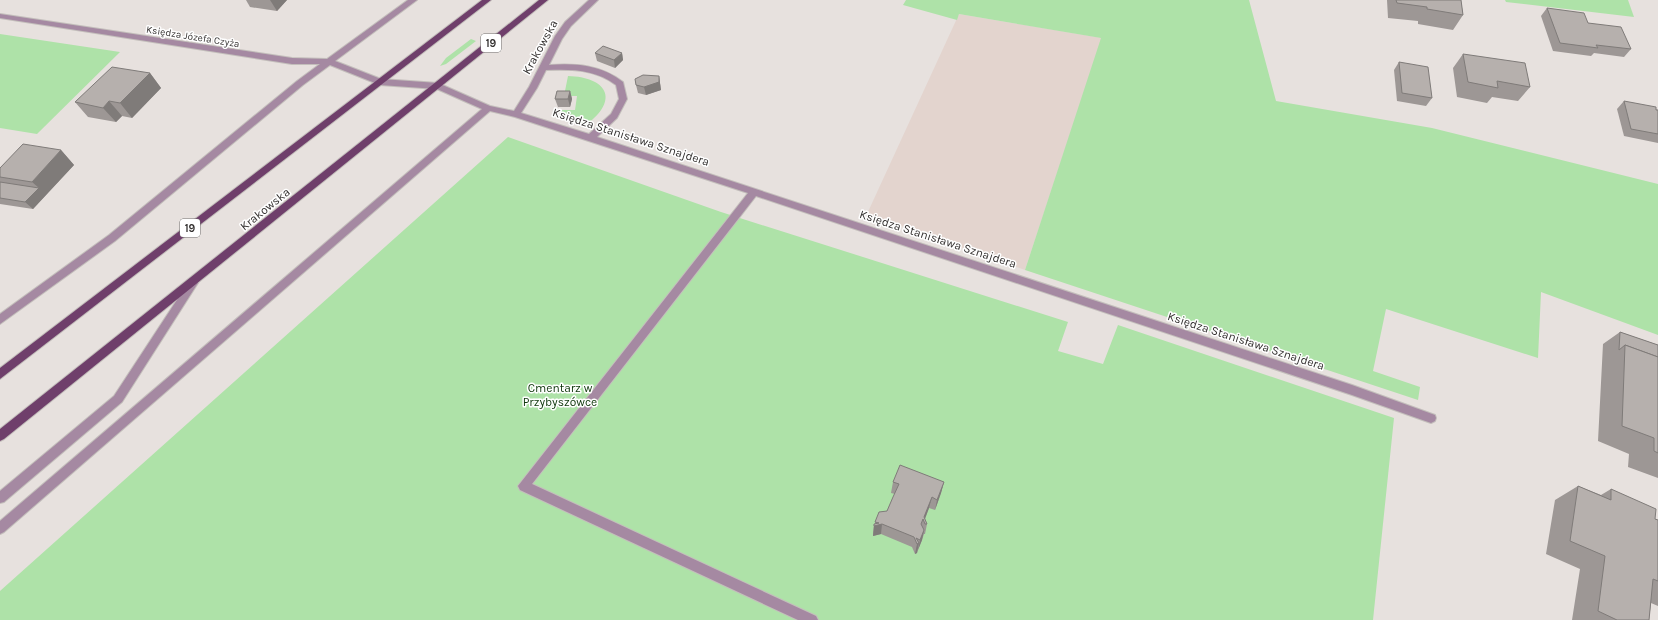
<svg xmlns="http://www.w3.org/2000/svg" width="1658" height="620" font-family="Karla,sans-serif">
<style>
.built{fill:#e3d4ce}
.green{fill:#aee2a8}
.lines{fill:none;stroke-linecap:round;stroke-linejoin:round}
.minor-casing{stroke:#c3bebb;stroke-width:2}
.major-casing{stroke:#c3bebb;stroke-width:2}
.minor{fill:#a589a2;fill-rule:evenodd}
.major{fill:#6f3f6b;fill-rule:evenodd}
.wall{fill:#9d9795}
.shaded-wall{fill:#7f7b79}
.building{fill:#b6b0ad;stroke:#7f7b79}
.labels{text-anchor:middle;stroke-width:3;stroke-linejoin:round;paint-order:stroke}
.far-street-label{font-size:10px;fill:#343130;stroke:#fff}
.shield{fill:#fff;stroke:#716f6e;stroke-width:1}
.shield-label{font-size:11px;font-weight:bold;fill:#343130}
.street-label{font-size:12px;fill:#343130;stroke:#fff}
.park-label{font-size:12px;fill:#0d360a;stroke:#fff}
</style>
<rect width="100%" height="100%" fill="#e7e1de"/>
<path class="built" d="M959,14L1102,38L1025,270L867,214Z"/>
<g class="green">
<path d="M906,0H1249L1276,101L1432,128L1658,184V335L1541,292L1538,358L1386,309L1373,371L1420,387L1418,400L1025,270L1101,38L959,14L957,20L903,5Z"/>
<path d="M1505,0H1628L1634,17L1506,2Z"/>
<path d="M0,34L120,52L37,134L0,128Z"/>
<path d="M471,39L476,41L446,64L440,66L446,58Z"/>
<path d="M568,76C606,77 621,99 586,125L565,118L559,112L560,110H575L577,96H564Z"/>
<path d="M508,137L721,212L1068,322L1058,351L1103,364L1118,325L1394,418L1373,620H0V591Z"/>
</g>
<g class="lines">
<defs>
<g id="minor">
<path d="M408,0H417L335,61L381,79L438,83L490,106L514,111L529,87L555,36L565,22L589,0H598L571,26L562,39L549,65C576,63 601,65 623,82L627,99L617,118L597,137L1352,385L1435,415L1436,418L1435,421L1431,423L1352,395L756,196L532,484L816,616L818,620H798L520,490L518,486L748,193L515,117L490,111L4,532L0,534V521L482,109L437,89L380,85L330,65L303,85L115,241L0,324V314L109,235L297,81L320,64H292L0,18V14L292,58L327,59ZM546,70C571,69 595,69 616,85L619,99L611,114L589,134L521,113L537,88Z"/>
<path d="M193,279L196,280L198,283L196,286L122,402L4,502L0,503V491L114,396L190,280Z"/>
</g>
<g id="major">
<path d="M482,0H491L0,379V368Z"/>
<path d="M539,0H548L4,439L0,441V429Z"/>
</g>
</defs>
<use href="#minor" class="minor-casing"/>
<use href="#major" class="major-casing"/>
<use href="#minor" class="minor"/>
<use href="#major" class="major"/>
</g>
<g class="wall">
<path d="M246,0H287L277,11L250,7Z"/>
<path d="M1387,0H1461L1463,15L1453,30L1418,24V21L1388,18Z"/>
<path d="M1547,8L1588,23L1631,49L1624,57L1594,53L1591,56L1553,51L1541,16Z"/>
<path d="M595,53H622L623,60L615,68L597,61Z"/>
<path d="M1463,54L1530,87L1518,101L1492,97L1487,103L1457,97L1453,68Z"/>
<path d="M1399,62L1432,98L1426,106L1397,101L1394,70Z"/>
<path d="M150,73L161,88L132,118L122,116L116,122L88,117L75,102Z"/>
<path d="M659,76L661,90L646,95L638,93L636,85Z"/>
<path d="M570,91L572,99L570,107H558L555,99Z"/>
<path d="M1624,101L1658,110V143L1624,136L1617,109Z"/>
<path d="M61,150L74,165L33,209L0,204V168Z"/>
<path d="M1620,332L1658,345V478L1628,467L1629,454L1598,441L1603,344Z"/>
<path d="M893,482H944L941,493L935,510L929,508L925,519L927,524L925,534H924L922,540L918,550L917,553L915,554L912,547L881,534L873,536V534L874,524H875V522L887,511L895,494L891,493Z"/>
<path d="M1578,486L1601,495L1611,489L1655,519L1658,520V606L1651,603L1649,620H1572L1580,569L1546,554L1555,500Z"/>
</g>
<g class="shaded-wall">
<path d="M270,0H287L277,11Z"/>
<path d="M622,53L623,60L615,68L614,60Z"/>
<path d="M150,73L161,88L132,118L120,103Z"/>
<path d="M659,76L661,90L646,95L644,87Z"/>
<path d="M570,91L572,99L570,107L568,99Z"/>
<path d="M109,101L122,116L116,122L103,108Z"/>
<path d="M61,150L74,165L33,209L25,202L39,188L32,182Z"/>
<path d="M944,482L941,493L935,510L937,500Z"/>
<path d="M932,497L929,508L924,521L923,520L926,511Z"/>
<path d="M882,524L881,534L873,536L874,526Z"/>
<path d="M924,530L922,540L918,550L920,540Z"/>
<path d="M919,543L917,553L915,554L917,544Z"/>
</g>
<g class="building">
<path d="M1396,0H1461L1463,15L1427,9V7L1397,3Z"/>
<path d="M1547,8L1584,13L1588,23L1621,27L1631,49L1596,45L1598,48L1560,43Z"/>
<path d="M603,46L622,53L614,60L595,53Z"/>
<path d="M1463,54L1525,63L1530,87L1497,81L1498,88L1468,82Z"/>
<path d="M1399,62L1428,67L1432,98L1402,93Z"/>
<path d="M112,67L150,73L120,103L109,101L103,108L75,102Z"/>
<path d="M643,75L659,76V82L644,87L636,85L635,79Z"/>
<path d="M557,91H570L568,99H555Z"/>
<path d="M1624,101L1656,107V110H1658V134L1631,129Z"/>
<path d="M23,144L61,150L32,182L0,177V168Z"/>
<path d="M0,182L39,188L25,202L0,198Z"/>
<path d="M1620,332L1658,345V357L1625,345L1619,350Z"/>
<path d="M1625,345L1658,357V453L1654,451V438L1622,426Z"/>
<path d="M900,465L944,482L937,500L932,497L924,517L927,524H925L923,519L921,524L924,530L920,540L916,538L919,543L917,544L914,537L882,524L874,526V524L879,523L875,522L879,512L887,511L893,497L899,484L893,482Z"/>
<path d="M1578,486L1611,500V489L1656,509L1655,519L1658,520V581L1653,579L1649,620H1617L1598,611L1605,556L1570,541Z"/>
</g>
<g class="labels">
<g class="far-street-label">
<text transform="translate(193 36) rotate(9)" y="4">Księdza Józefa Czyża</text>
</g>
<g class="shield">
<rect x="481" y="34" width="20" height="18" rx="3"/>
<rect x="180" y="219" width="20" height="18" rx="3"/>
</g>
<g class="shield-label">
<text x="491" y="47">19</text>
<text x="190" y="232">19</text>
</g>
<g class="street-label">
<text transform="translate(540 47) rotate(-61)" y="4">Krakowska</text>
<text transform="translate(631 137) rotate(18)" y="4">Księdza Stanisława Sznajdera</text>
<text transform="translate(265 209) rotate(-39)" y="4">Krakowska</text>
<text transform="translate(938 239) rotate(18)" y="4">Księdza Stanisława Sznajdera</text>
<text transform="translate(1246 341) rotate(18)" y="4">Księdza Stanisława Sznajdera</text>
</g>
<g class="park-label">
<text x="560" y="392">Cmentarz w<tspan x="560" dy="14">Przybyszówce</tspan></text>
</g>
</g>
</svg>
